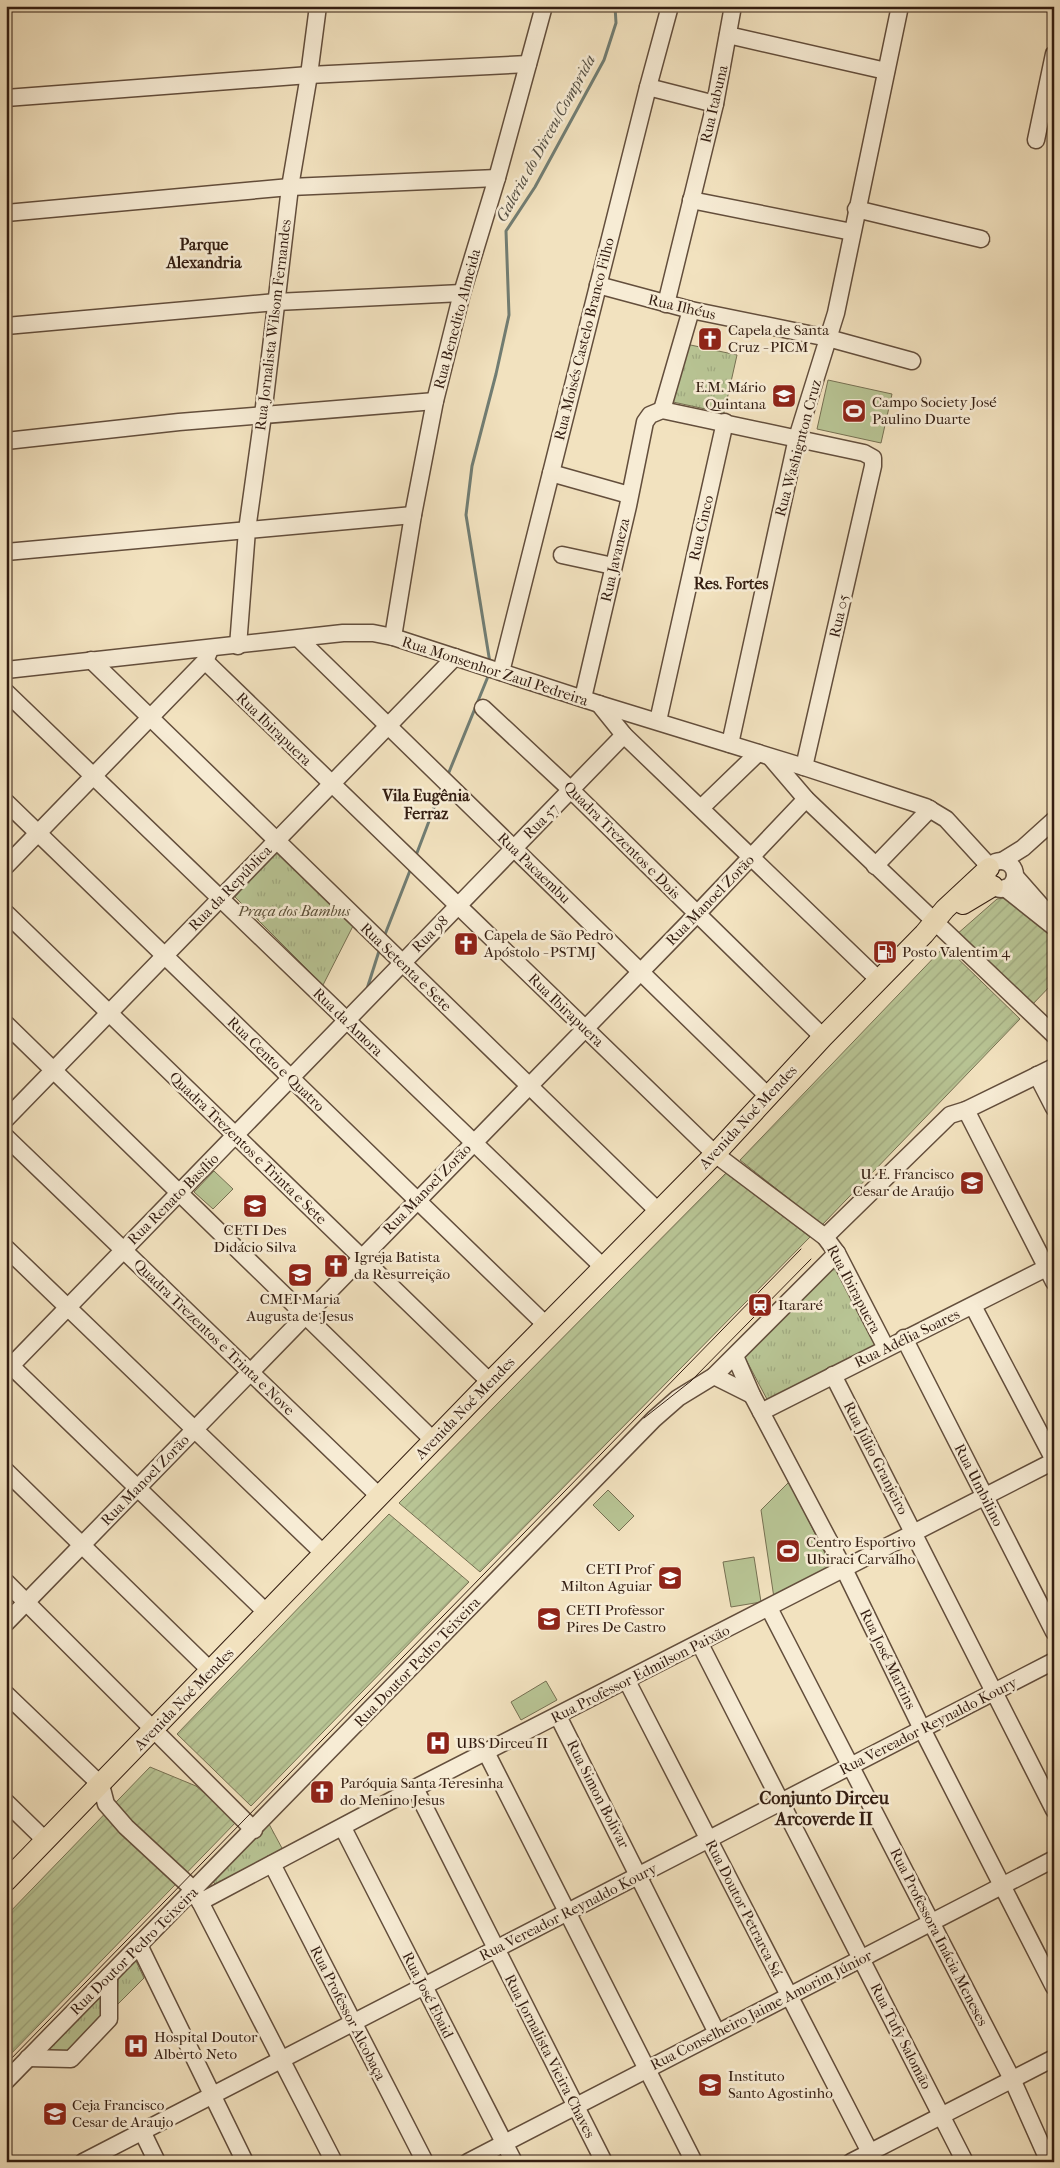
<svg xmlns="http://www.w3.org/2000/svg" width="1060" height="2168" font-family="'IM FELL French Canon',serif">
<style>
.grass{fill:#b8c494;stroke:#767052}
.park{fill:url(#park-tufts);stroke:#767052}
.garden{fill:url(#garden-furrows);stroke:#767052}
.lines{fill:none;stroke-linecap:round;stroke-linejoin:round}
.stream{stroke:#717d73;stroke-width:3}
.minor-casing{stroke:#634e3c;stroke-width:19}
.major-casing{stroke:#331d11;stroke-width:22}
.minor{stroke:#f7ecd5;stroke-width:16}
.major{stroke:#f2e2bf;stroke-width:20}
.tram{stroke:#331d11;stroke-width:1}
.labels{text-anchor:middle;stroke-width:5;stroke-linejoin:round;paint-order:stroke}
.street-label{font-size:15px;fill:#331d11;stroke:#f7ecd5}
.poi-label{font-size:15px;fill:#331d11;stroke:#f7ecd5;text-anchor:start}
.park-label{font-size:15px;font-style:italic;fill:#5b4f38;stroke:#f7ecd5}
.water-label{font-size:16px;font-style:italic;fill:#524d42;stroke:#f7ecd5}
.neighbourhood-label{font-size:16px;font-weight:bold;fill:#331d11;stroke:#f7ecd5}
.quarter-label{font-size:18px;font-weight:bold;fill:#331d11;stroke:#f7ecd5}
</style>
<defs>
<pattern id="park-tufts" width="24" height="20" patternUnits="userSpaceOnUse" patternTransform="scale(1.25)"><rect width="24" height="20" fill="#b8c494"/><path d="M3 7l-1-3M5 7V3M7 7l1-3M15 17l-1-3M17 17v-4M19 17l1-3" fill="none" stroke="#9fa87f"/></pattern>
<pattern id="garden-furrows" width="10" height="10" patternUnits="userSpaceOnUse" patternTransform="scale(1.25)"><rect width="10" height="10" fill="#b8c494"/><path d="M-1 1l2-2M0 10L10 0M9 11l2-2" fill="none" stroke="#9fa87f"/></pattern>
</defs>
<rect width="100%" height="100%" fill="#f2e2bf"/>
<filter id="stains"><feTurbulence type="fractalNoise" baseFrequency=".004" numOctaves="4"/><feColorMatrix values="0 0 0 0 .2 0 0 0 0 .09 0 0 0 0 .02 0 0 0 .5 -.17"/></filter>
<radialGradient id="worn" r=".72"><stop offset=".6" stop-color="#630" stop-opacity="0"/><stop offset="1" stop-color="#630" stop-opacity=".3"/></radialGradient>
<g class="grass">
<path d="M828,380L892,394L881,443L817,429Z"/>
<path d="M214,1171L233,1189L213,1209L194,1192Z"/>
<path d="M789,1482L832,1567L774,1598L761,1510Z"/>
<path d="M608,1490L634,1516L619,1531L593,1505Z"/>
<path d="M754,1557L761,1602L731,1607L723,1562Z"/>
<path d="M546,1681L557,1700L521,1720L511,1702Z"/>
</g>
<g class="park">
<path d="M686,344L737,355L724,413L673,402Z"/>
<path d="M276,847L353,926L323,985L235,897Z"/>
<path d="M835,1262L879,1347L769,1403L743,1354Z"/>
<path d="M269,1824L283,1850L216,1886L213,1881Z"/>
<path d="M136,1961L144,1978L117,2005L118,1979Z"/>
<path d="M102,1994L103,2019L73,2051H46Z"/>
</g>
<g class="garden">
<path d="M1011,897L1054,940V982L1031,1006L956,935L997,899Z"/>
<path d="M945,946L1020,1019L822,1225L740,1160Z"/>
<path d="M726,1173L810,1237L480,1572L399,1503Z"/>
<path d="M389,1514L469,1582L251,1806L177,1734Z"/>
<path d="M150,1767L196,1786L237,1821L6,2059V1916Z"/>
</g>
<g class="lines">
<g class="stream">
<path d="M490,663L466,515L472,466L496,374L509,315L506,231L535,187L604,60L616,23L615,6"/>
<path d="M447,777L489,674"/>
<path d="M415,858L442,787"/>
<path d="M384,937L411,868"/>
<path d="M366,992L380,948"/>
</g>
<defs>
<g id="minor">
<path d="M728,35L886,71"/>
<path d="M648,87L715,104"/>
<path d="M6,98L309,75L528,64"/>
<path d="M1036,140L1054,54"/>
<path d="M691,200L852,232"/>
<path d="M856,209L981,239"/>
<path d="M6,213L290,187L497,178"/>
<path d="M598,285L691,310L828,338L912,361"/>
<path d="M666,304L715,104L733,6"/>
<path d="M6,326L276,302L462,293"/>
<path d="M662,410L691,310"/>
<path d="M6,441L179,422L435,401"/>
<path d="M551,473L629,495"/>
<path d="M6,552L413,515"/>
<path d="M562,555L613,566"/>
<path d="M393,637L413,515L435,401L462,293L497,178L544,6"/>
<path d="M299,639L768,1096"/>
<path d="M238,646L247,530L263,415L290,187L309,75L318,6"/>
<path d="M91,660L657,1210"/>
<path d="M205,661L715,1154L825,1237L837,1253L886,1348"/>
<path d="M6,670L343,633H373L393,637L599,704L804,767L926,807L946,819L990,867"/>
<path d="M501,672L648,87L670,6"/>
<path d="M6,692L603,1267"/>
<path d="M583,698L628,506L645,422L650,415L662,410L864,453L873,458V466L804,767"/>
<path d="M599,704L624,735L879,980"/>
<path d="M483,708L571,790L823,1037"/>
<path d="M658,721L725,422"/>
<path d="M730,744L797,438L836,313L900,6"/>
<path d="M771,758L806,799L1054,1035"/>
<path d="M6,802L546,1325"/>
<path d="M701,808L758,753"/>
<path d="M1002,861L1023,848L1054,820"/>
<circle cx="1001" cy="875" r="14"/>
<path d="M6,866L205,661L209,652"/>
<path d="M875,866L930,809"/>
<path d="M1015,876L1044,909"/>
<path d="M1005,888L1054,927"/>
<path d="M6,913L490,1382"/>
<path d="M6,1024L433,1440"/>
<path d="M1037,1075L1054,1108"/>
<path d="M966,1110L1054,1282"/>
<path d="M6,1119L455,657"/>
<path d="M6,1137L379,1496"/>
<path d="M825,1237L950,1115L966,1110L1054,1067"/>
<path d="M6,1248L324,1554"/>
<path d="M973,1306L1054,1460"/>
<path d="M904,1338L1054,1632"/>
<path d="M735,1356L752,1395L844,1569L922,1729L1054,1987"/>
<path d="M6,1361L267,1613"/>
<path d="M6,1371L624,735"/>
<path d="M833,1375L1054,1810"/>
<path d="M714,1376L752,1395"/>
<path d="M761,1412L1054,1264"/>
<path d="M6,1471L211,1671"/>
<path d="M6,1582L254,1830"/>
<path d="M769,1608L1012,2079L1049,2162"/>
<path d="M6,1623L696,915L806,799"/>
<path d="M700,1644L965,2162"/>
<path d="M627,1681L875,2162"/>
<path d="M6,1694L101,1785L106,1804L126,1827L194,1890L334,2162"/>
<path d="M558,1716L717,2033"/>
<path d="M486,1752L694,2162"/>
<path d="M415,1788L604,2162"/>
<path d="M6,1802L46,1841"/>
<path d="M343,1828L514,2162"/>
<path d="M272,1864L425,2162"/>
<path d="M200,1902L415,1788L1054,1461"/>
<path d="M139,1945L245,2162"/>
<path d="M28,2058L71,2059L109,2019V1976"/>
<path d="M6,2081L654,1419L678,1398L714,1376L837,1253"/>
<path d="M142,2131L157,2162"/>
<path d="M83,2162L1054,1661"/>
<path d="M468,2162L1054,1859"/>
<path d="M851,2162L1054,2058"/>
</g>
<g id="major">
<path d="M963,904L993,886"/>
<path d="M6,1881L490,1382L715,1154L823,1037L924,934L945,909L989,868"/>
</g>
</defs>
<use href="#minor" class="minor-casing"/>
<use href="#major" class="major-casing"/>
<use href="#minor" class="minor"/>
<use href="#major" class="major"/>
<g class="tram">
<path d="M644,1418L691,1381L811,1259"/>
<path d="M6,2064L801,1249"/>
</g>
</g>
<defs>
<symbol id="church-square" viewBox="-11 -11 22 22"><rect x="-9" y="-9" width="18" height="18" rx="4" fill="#8f2418" stroke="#f7ecd5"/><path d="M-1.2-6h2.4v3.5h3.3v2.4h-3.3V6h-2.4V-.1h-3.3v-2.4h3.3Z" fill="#fff"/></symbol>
<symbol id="school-square" viewBox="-11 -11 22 22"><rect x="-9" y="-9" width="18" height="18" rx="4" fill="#8f2418" stroke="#f7ecd5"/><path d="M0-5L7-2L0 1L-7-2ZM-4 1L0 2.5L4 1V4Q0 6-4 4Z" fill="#fff"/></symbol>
<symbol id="stadium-square" viewBox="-11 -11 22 22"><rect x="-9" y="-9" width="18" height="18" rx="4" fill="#8f2418" stroke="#f7ecd5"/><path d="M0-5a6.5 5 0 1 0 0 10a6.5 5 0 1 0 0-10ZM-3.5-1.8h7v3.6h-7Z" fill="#fff"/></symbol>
<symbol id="fuel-square" viewBox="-11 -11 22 22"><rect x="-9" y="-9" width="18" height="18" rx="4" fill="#8f2418" stroke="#f7ecd5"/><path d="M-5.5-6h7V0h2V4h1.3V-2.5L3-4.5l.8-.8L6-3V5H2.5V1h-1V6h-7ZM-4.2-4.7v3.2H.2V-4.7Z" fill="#fff"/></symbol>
<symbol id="station-square" viewBox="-11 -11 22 22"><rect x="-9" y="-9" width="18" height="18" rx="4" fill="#8f2418" stroke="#f7ecd5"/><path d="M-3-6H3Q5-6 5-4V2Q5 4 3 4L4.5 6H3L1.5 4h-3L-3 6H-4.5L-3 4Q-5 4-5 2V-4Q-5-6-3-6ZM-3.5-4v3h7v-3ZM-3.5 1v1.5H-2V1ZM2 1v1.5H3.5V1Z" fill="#fff"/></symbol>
<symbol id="hospital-square" viewBox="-11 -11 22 22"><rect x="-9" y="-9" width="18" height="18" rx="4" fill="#8f2418" stroke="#f7ecd5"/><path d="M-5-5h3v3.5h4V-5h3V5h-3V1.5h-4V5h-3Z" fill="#fff"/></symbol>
</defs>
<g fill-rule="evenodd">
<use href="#church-square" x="696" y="325" width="28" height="28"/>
<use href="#school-square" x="770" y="382" width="28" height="28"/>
<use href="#stadium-square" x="840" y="397" width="28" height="28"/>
<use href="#church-square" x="452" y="930" width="28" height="28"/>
<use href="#fuel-square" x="871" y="938" width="28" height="28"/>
<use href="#school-square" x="958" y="1169" width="28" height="28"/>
<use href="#school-square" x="241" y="1192" width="28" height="28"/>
<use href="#church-square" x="322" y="1252" width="28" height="28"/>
<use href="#school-square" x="286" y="1261" width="28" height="28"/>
<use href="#station-square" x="746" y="1291" width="28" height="28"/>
<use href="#stadium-square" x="774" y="1537" width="28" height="28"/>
<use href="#school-square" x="656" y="1564" width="28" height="28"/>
<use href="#school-square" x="535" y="1605" width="28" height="28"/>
<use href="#hospital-square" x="424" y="1729" width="28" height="28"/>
<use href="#church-square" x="308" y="1778" width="28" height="28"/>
<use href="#hospital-square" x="122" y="2032" width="28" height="28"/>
<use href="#school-square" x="696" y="2071" width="28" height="28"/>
<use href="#school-square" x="41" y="2100" width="28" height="28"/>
</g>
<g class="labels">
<g class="street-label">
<text transform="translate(714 104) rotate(-77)" y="5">Rua Itabuna</text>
<text transform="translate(682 307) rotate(13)" y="5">Rua Ilhéus</text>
<text transform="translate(457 319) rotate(-75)" y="5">Rua Benedito Almeida</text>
<text transform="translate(273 325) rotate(-83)" y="5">Rua Jornalista Wilsom Fernandes</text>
<text transform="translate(584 339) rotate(-76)" y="5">Rua Moisés Castelo Branco Filho</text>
<text transform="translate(798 448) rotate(-75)" y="5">Rua Washignton Cruz</text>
<text transform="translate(701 528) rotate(-77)" y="5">Rua Cinco</text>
<text transform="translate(615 560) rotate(-77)" y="5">Rua Javaneza</text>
<text transform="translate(839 616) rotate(-77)" y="5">Rua 05</text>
<text transform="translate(495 671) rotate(18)" y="5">Rua Monsenhor Zaul Pedreira</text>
<text transform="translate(274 729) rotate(44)" y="5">Rua Ibirapuera</text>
<text transform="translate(541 821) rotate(-45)" y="5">Rua 57</text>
<text transform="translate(622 840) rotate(45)" y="5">Quadra Trezentos e Dois</text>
<text transform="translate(534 868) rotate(44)" y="5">Rua Pacaembu</text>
<text transform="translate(230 888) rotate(-46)" y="5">Rua da República</text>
<text transform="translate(710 900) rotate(-46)" y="5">Rua Manoel Zorão</text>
<text transform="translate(430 934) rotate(-45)" y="5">Rua 98</text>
<text transform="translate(406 967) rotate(44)" y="5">Rua Setenta e Sete</text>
<text transform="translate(566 1010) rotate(44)" y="5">Rua Ibirapuera</text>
<text transform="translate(348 1022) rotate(44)" y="5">Rua da Amora</text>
<text transform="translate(276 1064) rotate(44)" y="5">Rua Cento e Quatro</text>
<text transform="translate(748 1117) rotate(-47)" y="5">Avenida Noé Mendes</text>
<text transform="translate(248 1148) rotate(44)" y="5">Quadra Trezentos e Trinta e Sete</text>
<text transform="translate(427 1189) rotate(-46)" y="5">Rua Manoel Zorão</text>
<text transform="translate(173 1199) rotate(-45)" y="5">Rua Renato Basílio</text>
<text transform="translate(854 1289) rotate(62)" y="5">Rua Ibirapuera</text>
<text transform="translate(214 1337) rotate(44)" y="5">Quadra Trezentos e Trinta e Nove</text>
<text transform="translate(907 1338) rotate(-26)" y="5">Rua Adélia Soares</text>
<text transform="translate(465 1408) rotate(-46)" y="5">Avenida Noé Mendes</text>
<text transform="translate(876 1458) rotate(63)" y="5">Rua Júlio Granjeiro</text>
<text transform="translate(145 1480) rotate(-46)" y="5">Rua Manoel Zorão</text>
<text transform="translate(979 1485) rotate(63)" y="5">Rua Umbilino</text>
<text transform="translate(888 1659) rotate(64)" y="5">Rua José Martins</text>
<text transform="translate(417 1662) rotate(-46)" y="5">Rua Doutor Pedro Teixeira</text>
<text transform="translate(640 1674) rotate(-27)" y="5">Rua Professor Edmilson Paixão</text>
<text transform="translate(184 1699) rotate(-46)" y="5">Avenida Noé Mendes</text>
<text transform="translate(928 1726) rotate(-27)" y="5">Rua Vereador Reynaldo Koury</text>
<text transform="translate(598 1794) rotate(63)" y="5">Rua Simon Bolivar</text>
<text transform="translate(744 1908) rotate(63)" y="5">Rua Doutor Petrarca Sá</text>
<text transform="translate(568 1912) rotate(-27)" y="5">Rua Vereador Reynaldo Koury</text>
<text transform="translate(939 1937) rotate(63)" y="5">Rua Professora Inácia Meneses</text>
<text transform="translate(134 1951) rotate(-45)" y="5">Rua Doutor Pedro Teixeira</text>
<text transform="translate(428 1995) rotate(63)" y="5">Rua José Ebaid</text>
<text transform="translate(761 2010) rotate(-27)" y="5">Rua Conselheiro Jaime Amorim Júnior</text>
<text transform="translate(348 2013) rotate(63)" y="5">Rua Professor Alcobaça</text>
<text transform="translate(901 2036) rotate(63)" y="5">Rua Tufy Salomão</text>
<text transform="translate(550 2056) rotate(63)" y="5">Rua Jornalista Vieira Chaves</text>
</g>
<g class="poi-label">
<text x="728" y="335">Capela de Santa<tspan x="728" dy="17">Cruz - PICM</tspan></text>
<text x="766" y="392" text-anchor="end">E.M. Mário<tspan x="766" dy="17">Quintana</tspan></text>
<text x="872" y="407">Campo Society José<tspan x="872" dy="17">Paulino Duarte</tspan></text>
<text x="484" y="940">Capela de São Pedro<tspan x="484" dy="17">Apóstolo - PSTMJ</tspan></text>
<text x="902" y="957">Posto Valentim 4</text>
<text x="954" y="1179" text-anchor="end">U. E. Francisco<tspan x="954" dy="17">Cesar de Araújo</tspan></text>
<text x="255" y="1235" text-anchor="middle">CETI Des<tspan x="255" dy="17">Didácio Silva</tspan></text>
<text x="354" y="1262">Igreja Batista<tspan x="354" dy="17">da Resurreição</tspan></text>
<text x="300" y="1304" text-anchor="middle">CMEI Maria<tspan x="300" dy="17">Augusta de Jesus</tspan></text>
<text x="778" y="1310">Itararé</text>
<text x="806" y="1547">Centro Esportivo<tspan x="806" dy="17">Ubiraci Carvalho</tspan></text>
<text x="652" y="1574" text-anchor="end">CETI Prof<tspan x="652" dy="17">Milton Aguiar</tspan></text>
<text x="566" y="1615">CETI Professor<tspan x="566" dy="17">Pires De Castro</tspan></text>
<text x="456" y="1748">UBS Dirceu II</text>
<text x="340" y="1788">Paróquia Santa Teresinha<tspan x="340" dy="17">do Menino Jesus</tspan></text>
<text x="154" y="2042">Hospital Doutor<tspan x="154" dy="17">Alberto Neto</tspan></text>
<text x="728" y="2081">Instituto<tspan x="728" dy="17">Santo Agostinho</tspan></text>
<text x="72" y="2110">Ceja Francisco<tspan x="72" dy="17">Cesar de Araujo</tspan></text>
</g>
<g class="park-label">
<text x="294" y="916">Praça dos Bambus</text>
</g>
<g class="water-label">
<text transform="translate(545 138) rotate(-61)" y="6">Galeria do Dirceu/Comprida</text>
</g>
<g class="neighbourhood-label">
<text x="204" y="250">Parque<tspan x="204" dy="18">Alexandria</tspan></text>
<text x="731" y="589">Res. Fortes</text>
<text x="426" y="801">Vila Eugênia<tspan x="426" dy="18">Ferraz</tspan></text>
</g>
<g class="quarter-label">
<text x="824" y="1804">Conjunto Dirceu<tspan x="824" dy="21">Arcoverde II</tspan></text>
</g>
</g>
<rect width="1060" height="2168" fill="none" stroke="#f2e2bf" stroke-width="25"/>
<rect x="8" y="8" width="1045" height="2153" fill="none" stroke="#331d11" stroke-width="2.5"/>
<rect x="12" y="12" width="1035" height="2143" fill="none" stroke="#331d11"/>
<rect width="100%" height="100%" filter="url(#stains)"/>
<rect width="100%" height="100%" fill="url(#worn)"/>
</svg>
